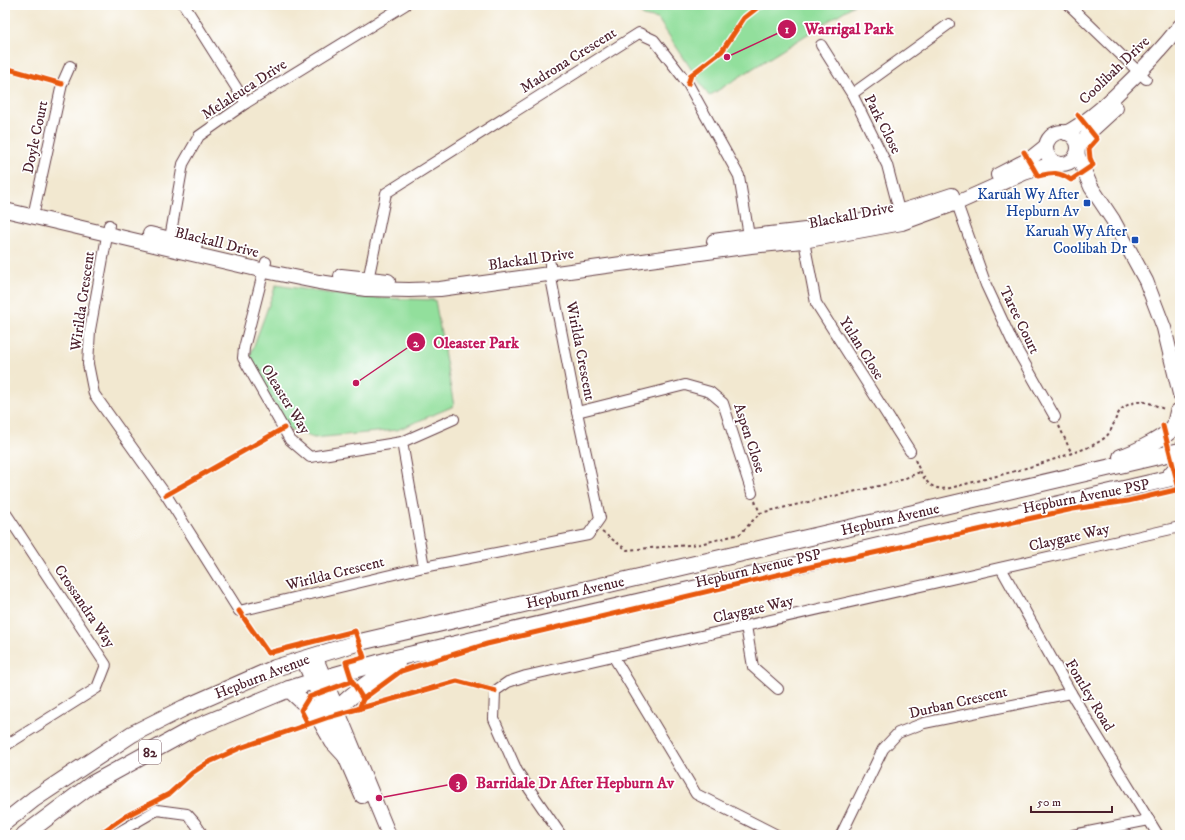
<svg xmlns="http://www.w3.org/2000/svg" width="1185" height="840" font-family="'IM FELL DW Pica',serif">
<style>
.green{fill:#92df9c;stroke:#6e7f64}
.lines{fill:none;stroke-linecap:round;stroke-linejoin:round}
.street-casing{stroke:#633d44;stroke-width:12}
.secondary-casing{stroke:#633d44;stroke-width:16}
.primary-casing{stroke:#633d44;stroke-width:18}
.path{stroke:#633d44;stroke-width:2;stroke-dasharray:3 3;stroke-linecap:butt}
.street{stroke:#fff;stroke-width:10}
.secondary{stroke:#fff;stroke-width:14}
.primary{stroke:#fff;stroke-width:16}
.cycleway-casing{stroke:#fff;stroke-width:8}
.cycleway{stroke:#e8590c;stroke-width:5}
.transit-dot{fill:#1a4fb4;stroke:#fff;stroke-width:1.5}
.labels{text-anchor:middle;stroke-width:3.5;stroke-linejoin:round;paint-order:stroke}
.shield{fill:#fff;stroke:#80626b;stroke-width:1}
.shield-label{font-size:14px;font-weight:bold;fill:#4a1f2b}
.street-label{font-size:15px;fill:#4a1f2b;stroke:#fff}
.transit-label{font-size:15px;fill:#164399;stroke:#fff;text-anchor:end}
.leader{fill:none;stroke:#c2185b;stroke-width:1.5}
.callout-dot{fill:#c2185b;stroke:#fff;stroke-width:1.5}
.mark-label{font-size:12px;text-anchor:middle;font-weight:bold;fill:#fff}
.callout-label{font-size:16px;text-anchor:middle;font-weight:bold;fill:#c2185b;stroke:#fff;stroke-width:3.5;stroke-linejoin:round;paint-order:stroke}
</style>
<rect width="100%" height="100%" fill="#fff"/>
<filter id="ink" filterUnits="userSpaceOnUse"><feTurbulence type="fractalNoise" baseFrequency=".025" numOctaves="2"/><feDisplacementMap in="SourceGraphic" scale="8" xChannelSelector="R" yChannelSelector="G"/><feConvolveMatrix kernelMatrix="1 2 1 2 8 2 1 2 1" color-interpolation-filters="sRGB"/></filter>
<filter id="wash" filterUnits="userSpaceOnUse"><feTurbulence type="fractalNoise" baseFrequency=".012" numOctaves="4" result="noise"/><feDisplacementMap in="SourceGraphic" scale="16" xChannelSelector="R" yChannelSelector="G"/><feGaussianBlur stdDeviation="0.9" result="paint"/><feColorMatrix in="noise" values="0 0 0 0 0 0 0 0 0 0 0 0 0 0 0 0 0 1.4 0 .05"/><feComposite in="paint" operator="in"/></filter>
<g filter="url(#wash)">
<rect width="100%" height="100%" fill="#f2e8d0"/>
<g class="green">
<path d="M636,5H854L709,96L658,19L643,16Z"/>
<path d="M276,285L353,297L435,300L454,406L397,430L314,438L287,428L249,359Z"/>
</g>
</g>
<g filter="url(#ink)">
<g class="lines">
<defs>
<g id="street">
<path d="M184,5L246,103"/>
<path d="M1069,5L1146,79"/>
<path d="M821,45L852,94L887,165L901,218"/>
<path d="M852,94L949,24"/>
<path d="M955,198L986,285L1012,341L1055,417"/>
<path d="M33,216L62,84L70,66"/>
<path d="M109,225L90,330L88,364L94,394L166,495L239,611L424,567L588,535L600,518L577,412L550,273V264"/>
<path d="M803,236L816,303L910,451"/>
<path d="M169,244L183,164L199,136L246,103L405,5"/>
<path d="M266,262L244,348L243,358L290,440L310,457L402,442L454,419"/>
<path d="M367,285L386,193L639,33L654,40L688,84L739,176L750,242"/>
<path d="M577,412L685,385L710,392L723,403L752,493"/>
<path d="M402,442L424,567"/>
<path d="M5,512L106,665L97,688L5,746"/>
<path d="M1001,568L1071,693L1158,835"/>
<path d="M746,626L753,667L778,689"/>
<path d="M613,656L696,794L777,835"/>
<path d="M114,835L157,810L187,814L195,823L203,835"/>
<path d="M561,835L517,771L494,719L495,691L508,682L526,676L613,656L1180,527"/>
<path d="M841,835L883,749L898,733L924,723L1071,693"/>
<path d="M1073,835L1149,820"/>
</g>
<g id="secondary">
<circle cx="1062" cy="148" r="16"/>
<path d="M1066,133C1087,122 1105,106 1122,89C1143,69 1162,49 1180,26"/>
<path d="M1078,147L1092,130L1116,108"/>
<path d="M1077,154L1091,187L1113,220L1146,281L1164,328L1180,394"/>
<path d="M998,175L1031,158L1046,146"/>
<path d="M5,210L265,271L319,282L366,289L409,290L440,289L751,246L803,241L902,223L957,203L1024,173L1055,163"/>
<path d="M150,234L195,245"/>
<path d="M714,241C766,233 819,231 870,219C898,213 925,204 952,195"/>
<path d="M341,276L388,281"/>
<path d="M1165,480L1180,462"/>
<path d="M315,656L389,835"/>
<path d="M303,659L362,796"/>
</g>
<g id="primary">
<path d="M1121,457C1133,454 1169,436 1175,425C1176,421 1177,416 1178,412"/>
<path d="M289,689L313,711L321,721L333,742L345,755"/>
<path d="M337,709C357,690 373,678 397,664"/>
<path d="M5,822L34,799L132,734L184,708L275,668L360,642L1180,451"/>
<path d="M24,835L92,784L192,729L289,689L314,681L396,658L456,644L1180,476"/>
</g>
</defs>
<use href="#street" class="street-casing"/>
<use href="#secondary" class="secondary-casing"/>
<use href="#primary" class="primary-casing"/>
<g class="path">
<path d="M1059,426L1071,452"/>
<path d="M915,460C923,477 928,492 950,488C988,478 1027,469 1064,456C1074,452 1086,449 1095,444C1100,441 1106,438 1109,433C1117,421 1115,408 1133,403C1144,399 1154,405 1164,409V411"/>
<path d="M755,501L760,513"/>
<path d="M602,532L627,550L700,544L740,534L760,513L896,482L920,472"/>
</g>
<use href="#street" class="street"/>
<use href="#secondary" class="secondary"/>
<use href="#primary" class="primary"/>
<defs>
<g id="cycleway">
<path d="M5,68L62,84"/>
<path d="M688,84L691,75L722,51L744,18L758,7L765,5"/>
<path d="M1024,152L1038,176C1052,173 1058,171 1071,180L1093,165L1090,158L1089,148L1097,139L1078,115"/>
<path d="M1163,426L1180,493"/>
<path d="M166,495L284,428"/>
<path d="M239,611L268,653L355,631L364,657L346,662L352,681L363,699"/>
<path d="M359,709L363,699L401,671L487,644L810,567L1073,509L1128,501L1180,489"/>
<path d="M308,724L301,710L309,697L352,681"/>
<path d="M98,835L124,817L169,794L192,773L207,763L240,748L329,717L457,681L495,691"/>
</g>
</defs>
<use href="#cycleway" class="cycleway-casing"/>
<use href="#cycleway" class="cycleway"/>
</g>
</g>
<g class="transit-dot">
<rect x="1083" y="199" width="8" height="8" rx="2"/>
<rect x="1131" y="236" width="8" height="8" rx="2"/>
</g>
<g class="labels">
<rect class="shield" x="139" y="740" width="22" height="24" rx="3"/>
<g class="shield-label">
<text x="150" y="757">82</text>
</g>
<g class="street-label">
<text transform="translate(568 60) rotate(-32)" y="5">Madrona Crescent</text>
<text transform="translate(1114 70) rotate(-44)" y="5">Coolibah Drive</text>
<text transform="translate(244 89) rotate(-33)" y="5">Melaleuca Drive</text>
<text transform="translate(883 124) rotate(63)" y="5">Park Close</text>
<text transform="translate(35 137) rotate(-78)" y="5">Doyle Court</text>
<text transform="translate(851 215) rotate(-11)" y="5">Blackall Drive</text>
<text transform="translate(217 242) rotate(14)" y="5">Blackall Drive</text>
<text transform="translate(531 259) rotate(-8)" y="5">Blackall Drive</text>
<text transform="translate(82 301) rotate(-82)" y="5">Wirilda Crescent</text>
<text transform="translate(1020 320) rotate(64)" y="5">Taree Court</text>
<text transform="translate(862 348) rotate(58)" y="5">Yulan Close</text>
<text transform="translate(581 351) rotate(79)" y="5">Wirilda Crescent</text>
<text transform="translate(286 399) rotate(58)" y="5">Oleaster Way</text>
<text transform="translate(750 438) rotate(72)" y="5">Aspen Close</text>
<text transform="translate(1086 496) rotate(-11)" y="5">Hepburn Avenue PSP</text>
<text transform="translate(890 519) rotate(-13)" y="5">Hepburn Avenue</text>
<text transform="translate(1069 537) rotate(-13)" y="5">Claygate Way</text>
<text transform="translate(758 568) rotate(-13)" y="5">Hepburn Avenue PSP</text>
<text transform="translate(335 573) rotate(-14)" y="5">Wirilda Crescent</text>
<text transform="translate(575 592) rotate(-13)" y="5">Hepburn Avenue</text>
<text transform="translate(85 606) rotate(56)" y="5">Crossandra Way</text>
<text transform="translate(753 609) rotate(-13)" y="5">Claygate Way</text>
<text transform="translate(262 676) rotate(-21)" y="5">Hepburn Avenue</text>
<text transform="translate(1090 695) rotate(59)" y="5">Fontley Road</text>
<text transform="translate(958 702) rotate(-13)" y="5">Durban Crescent</text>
</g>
<g class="transit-label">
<text x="1079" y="199">Karuah Wy After<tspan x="1079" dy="17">Hepburn Av</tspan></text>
<text x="1127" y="236">Karuah Wy After<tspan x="1127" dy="17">Coolibah Dr</tspan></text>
</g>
</g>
<path class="leader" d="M727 57L787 29M356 383L416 342M379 798L458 783"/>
<g class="callout-dot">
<circle cx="727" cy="57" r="4"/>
<circle cx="356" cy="383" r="4"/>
<circle cx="379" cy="798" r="4"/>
<circle cx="787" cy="29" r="10"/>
<circle cx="416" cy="342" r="10"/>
<circle cx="458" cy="783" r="10"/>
</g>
<g class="mark-label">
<text x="787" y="33">1</text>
<text x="416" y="347">2</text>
<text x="458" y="787">3</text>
</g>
<g class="callout-label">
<text x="849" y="34">Warrigal Park</text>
<text x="476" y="348">Oleaster Park</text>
<text x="575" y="788">Barridale Dr After Hepburn Av</text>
</g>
<rect width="1185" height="840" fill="none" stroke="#fff" stroke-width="20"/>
<path d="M1031 806v6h81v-6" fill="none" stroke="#4a1f2b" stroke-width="2"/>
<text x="1037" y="806" font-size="12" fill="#4a1f2b" stroke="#ffffff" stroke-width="3" paint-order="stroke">50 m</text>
</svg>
